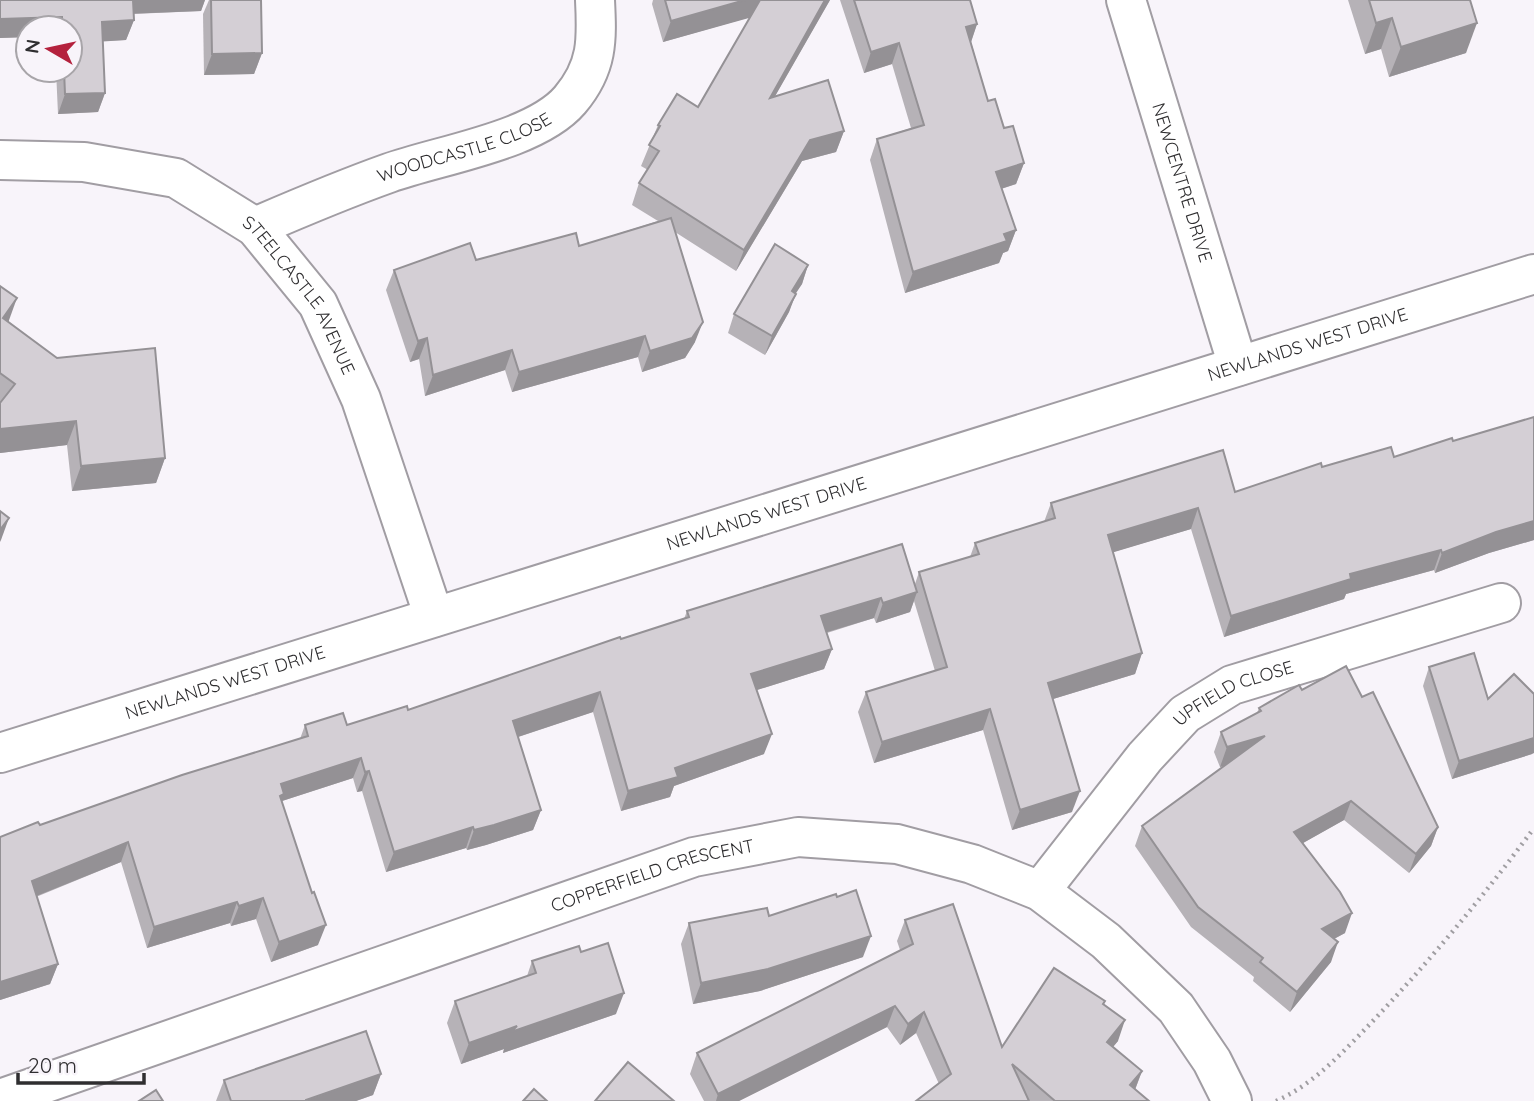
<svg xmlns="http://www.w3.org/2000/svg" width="1534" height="1101" font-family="Quicksand,sans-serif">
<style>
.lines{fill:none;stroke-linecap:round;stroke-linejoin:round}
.minor-casing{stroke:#a19da3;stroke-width:42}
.path{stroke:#a09ea2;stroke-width:4.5;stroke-dasharray:2 5;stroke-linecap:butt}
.minor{stroke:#fff;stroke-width:38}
.wall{fill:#b6b2b7}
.shaded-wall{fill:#949195}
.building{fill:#d4cfd5;stroke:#949195;stroke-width:2}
.labels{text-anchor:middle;stroke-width:6;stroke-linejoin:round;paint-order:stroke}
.street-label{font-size:18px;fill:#2f2e30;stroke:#f8f4fa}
</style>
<rect width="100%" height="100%" fill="#f8f4fa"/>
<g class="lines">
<defs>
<g id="minor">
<path id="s1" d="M1126,0L1238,366"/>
<path id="s2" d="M0,160L84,162L176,178L255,227L318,304L361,399L434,617"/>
<path id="s3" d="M255,227C299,208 344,189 389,173C439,155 535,141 570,100C598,67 597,40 595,0"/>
<path id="s4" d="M0,753L1534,274"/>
<path id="s5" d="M1040,891L1145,757L1185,714L1232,685L1501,603"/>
<path id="s6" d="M0,1099L694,857L798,837L897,844L972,864L1040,891L1106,941L1176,1008L1212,1061L1232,1101"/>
</g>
</defs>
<use href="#minor" class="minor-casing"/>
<path class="path" d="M1276,1101C1313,1085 1343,1052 1370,1024C1429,962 1483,897 1534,828"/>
<use href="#minor" class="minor"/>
</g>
<g class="wall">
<path d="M0,0H205L201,11L133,14L134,20L126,40L103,41L105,93L98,112L58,114L56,70H70V28H28V37L0,38Z"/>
<path d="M209,0H261L262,53L254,74L204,75L203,14Z"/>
<path d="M653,0H830L775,96L844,131L836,152L802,161L736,271L675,232L695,342L685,358L642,372L638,357L512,392L505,370L425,396L419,359L410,362L386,290L394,270L476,260L579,246L658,221L632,205L639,183L648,170L641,166L658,125L698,107L750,17L663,42L652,4Z"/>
<path d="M840,0H970L977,24L971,42L988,101L1024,163L1016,184L1001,189L1016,230L1008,251L1003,253L999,263L905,293L870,160L877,139L911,128L892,64L864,73Z"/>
<path d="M1348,0H1470L1466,53L1389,77L1381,49L1365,54Z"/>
<path d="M808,265L802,284L795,293L789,312L765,355L728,333L734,314Z"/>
<path d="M0,286L9,322L165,458L156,483L72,491L67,445L0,453Z"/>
<path d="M1534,417V540L1489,553L1435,573L1434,570L1346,594L1344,599L1224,637L1191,529L1113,552L1142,653L1135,674L1053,699L1072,812L1012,830L983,730L874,763L858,712L866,692L935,671L914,601L910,612L876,623L874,618L827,633L832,649L824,669L757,690L764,754L674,786L670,797L621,811L593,712L518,737L541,810L533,830L486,845L467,850L466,848L386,872L362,791L357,792L353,778L282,801L318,945L271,962L256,919L231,926L230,923L147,948L121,862L36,897L58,964L50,984L0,1000V837L40,825L300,739L305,725H347L408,710L684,619L687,611L915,584L919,572L970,557L975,543L1044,522L1051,503L1235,492L1322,467L1394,457L1453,441Z"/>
<path d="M1429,667L1488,699L1532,754L1452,779L1423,686Z"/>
<path d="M1302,690L1362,697L1438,827L1431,846L1409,873L1344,820L1303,843L1345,933L1334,939L1331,962L1290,1012L1253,981L1254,977L1191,927L1135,846L1142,826L1224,766L1220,767L1214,752L1221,732L1257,713L1259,708Z"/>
<path d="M769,916L863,957L760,991L693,1004L681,944L689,923Z"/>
<path d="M905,920L1002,1047L1105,1001L1104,1005L1118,1041L1113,1047L1142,1071L1135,1090L1149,1101H916L939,1084L916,1033L900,1045L887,1027L739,1101H704L690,1074L697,1053L900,950L897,941Z"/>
<path d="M581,952L616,1014L503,1053L504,1049L461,1064L447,1023L455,1001L527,976L532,961Z"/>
<path d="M381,1074L373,1095L356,1101H216L224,1080Z"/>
</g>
<g class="shaded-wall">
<path d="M131,0H205L201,11L125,14Z"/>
<path d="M745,0H761L756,16L663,42L671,21Z"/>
<path d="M825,0H830L762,119L770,98Z"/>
<path d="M62,17L58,28H28V37L0,38V19Z"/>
<path d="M1392,18L1381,49L1365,54L1376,23Z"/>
<path d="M134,20L126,40L95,42L102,22Z"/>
<path d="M1477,23L1466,53L1389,77L1401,47Z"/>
<path d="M977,24L970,45L966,27Z"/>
<path d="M899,43L892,64L864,73L871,52Z"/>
<path d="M262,53L254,74L204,75L212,54Z"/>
<path d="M105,93L98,112L58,114L65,94Z"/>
<path d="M844,131L836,152L802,161L736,271L744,250L810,140Z"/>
<path d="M1024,163L1016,184L988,193L996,172Z"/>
<path d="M1016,230L1008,251L1003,253L999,263L905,293L913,272L1004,234Z"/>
<path d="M808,265L802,284L785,310L792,291Z"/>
<path d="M796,294L789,312L765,355L772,336Z"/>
<path d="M17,298L8,323L3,318Z"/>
<path d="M703,322L695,342L685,358L642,372L650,351Z"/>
<path d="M645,336L638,357L512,392L519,372Z"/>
<path d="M427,338L419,359L410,362L418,341Z"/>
<path d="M512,350L505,370L425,396L433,375Z"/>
<path d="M76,421L67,445L0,453V429Z"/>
<path d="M165,458L156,483L72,491L81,466Z"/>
<path d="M1198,508L1191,529L1101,556L1108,535Z"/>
<path d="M9,518L1,540L0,542V530Z"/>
<path d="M1534,521V540L1489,553L1435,573L1442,553L1496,532Z"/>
<path d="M1441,550L1434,570L1346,594L1344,599L1224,637L1231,616L1350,574Z"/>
<path d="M917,592L910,612L876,623L883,603Z"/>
<path d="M881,598L874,618L814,636L821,616Z"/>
<path d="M832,649L824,669L744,694L751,674Z"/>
<path d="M1142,653L1135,674L1040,703L1048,683Z"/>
<path d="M600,692L593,712L506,741L513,721Z"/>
<path d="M990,709L983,730L874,763L882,742Z"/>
<path d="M772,734L764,754L674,786L670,797L621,811L628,791L675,768Z"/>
<path d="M1265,736L1258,756L1220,767L1227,747Z"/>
<path d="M1534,738V753L1532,754L1452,779L1459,761Z"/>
<path d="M361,758L353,778L282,801L277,814L281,784Z"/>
<path d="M369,771L362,791L357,792L365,772Z"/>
<path d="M1080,791L1072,812L1012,830L1020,810Z"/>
<path d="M1351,801L1344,820L1287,852L1294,832Z"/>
<path d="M541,810L533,830L486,845L467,850L474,830Z"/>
<path d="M473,827L466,848L386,872L394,852Z"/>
<path d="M1438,827L1431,846L1409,873L1416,854Z"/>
<path d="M128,842L121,862L24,901L32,881Z"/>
<path d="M263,898L256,919L231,926L239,906Z"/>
<path d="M237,902L230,923L147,948L154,927Z"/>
<path d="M1352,913L1345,933L1315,949L1322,929Z"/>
<path d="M326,925L318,945L271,962L279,942Z"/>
<path d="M871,936L863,957L760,991L693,1004L701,983Z"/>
<path d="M1338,942L1331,962L1290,1012L1297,992Z"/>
<path d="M58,964L50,984L0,1000V982Z"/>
<path d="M624,993L616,1014L503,1053L504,1049L461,1064L469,1043L517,1026Z"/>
<path d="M895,1006L887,1027L739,1101H716L718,1094Z"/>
<path d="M924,1012L916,1033L900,1045L908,1024Z"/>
<path d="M1125,1020L1118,1041L1099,1063L1107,1042Z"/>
<path d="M1142,1071L1134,1092L1130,1085Z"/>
<path d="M381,1074L373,1095L356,1101H305Z"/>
</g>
<g class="building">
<path d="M0,0H133L134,20L102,22L105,93L65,94L64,70H70V28H62V17L0,19Z"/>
<path d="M211,0H261L262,53L212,54Z"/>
<path d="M665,0H745L671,21Z"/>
<path d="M760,0H825L770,98L828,80L844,131L810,140L744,250L639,183L659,151L649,145L660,126L658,125L677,94L698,107Z"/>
<path d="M854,0H970L977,24L966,27L988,101L995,99L1004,128L1013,126L1024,163L996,172L1016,230L1004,234L1007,241L913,272L877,139L924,125L899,43L871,52Z"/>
<path d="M1369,0H1470L1477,23L1401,47L1392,18L1376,23Z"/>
<path d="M671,218L703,322L692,338L650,351L645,336L519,372L512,350L433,375L427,338L418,341L394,270L470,243L476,260L576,233L579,246Z"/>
<path d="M775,244L808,265L792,291L796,294L772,336L734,314Z"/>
<path d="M0,286L17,298L3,318L57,358L155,348L165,458L81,466L76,421L0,429V403L15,384L0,373Z"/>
<path d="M1534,417V521L1496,532L1442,553L1441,550L1350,574L1351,579L1231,616L1198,508L1108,535L1142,653L1048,683L1080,791L1020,810L990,709L882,742L866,692L947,667L919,572L979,554L975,543L1055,518L1051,503L1223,450L1235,492L1321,463L1322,467L1391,447L1394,457L1452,438L1453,441Z"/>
<path d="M0,511L9,518L0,530Z"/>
<path d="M902,544L917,592L883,603L881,598L821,616L832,649L751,674L772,734L675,768L678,777L628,791L600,692L513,721L541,810L494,825L474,830L473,827L394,852L369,771L365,772L361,758L281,784L284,794L280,796L312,893L314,892L326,925L279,942L263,898L239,906L237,902L154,927L128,842L32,881L58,964L0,982V837L38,822L40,825L182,775L308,736L305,725L343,713L347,725L407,706L408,710L620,637L621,639L689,617L687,611Z"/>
<path d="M1474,653L1488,699L1514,674L1534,694V738L1459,761L1429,667Z"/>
<path d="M1346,666L1362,697L1373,692L1438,827L1416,854L1351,801L1294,832L1340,892L1352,913L1322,929L1338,942L1297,992L1260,962L1263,958L1198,907L1142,826L1265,736L1227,747L1221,732L1261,711L1259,708L1299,685L1302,690Z"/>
<path d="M856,890L871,936L768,969L701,983L689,923L767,908L769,916L836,894L837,897Z"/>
<path d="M953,904L1002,1047L1054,968L1105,1001L1103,1004L1125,1020L1107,1042L1142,1071L1130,1085L1149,1101H1055L1012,1064L1029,1101H916L951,1074L924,1012L908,1024L895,1006L718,1094L697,1053L913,944L905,920Z"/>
<path d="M608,943L624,993L511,1032L517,1026L469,1043L455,1001L536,973L532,961L579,946L581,952Z"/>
<path d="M366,1031L381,1074L306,1100V1101H231L224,1080Z"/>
<path d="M628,1062L674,1101H595Z"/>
<path d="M534,1089L547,1101H523Z"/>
<path d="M156,1090L163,1101H139Z"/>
</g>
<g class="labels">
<g class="street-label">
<text dy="6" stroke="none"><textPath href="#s3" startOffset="224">WOODCASTLE CLOSE</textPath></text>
<text dy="6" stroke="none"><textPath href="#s1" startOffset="191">NEWCENTRE DRIVE</textPath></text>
<text dy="6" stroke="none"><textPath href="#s2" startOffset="352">STEELCASTLE AVENUE</textPath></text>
<text dy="6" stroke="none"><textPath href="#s4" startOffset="1370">NEWLANDS WEST DRIVE</textPath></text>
<text dy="6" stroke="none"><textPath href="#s4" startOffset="803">NEWLANDS WEST DRIVE</textPath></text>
<text dy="6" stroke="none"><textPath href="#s4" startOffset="236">NEWLANDS WEST DRIVE</textPath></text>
<text dy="6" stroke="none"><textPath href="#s5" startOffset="282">UPFIELD CLOSE</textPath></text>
<text dy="6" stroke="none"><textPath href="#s6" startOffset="690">COPPERFIELD CRESCENT</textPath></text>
</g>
</g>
<g transform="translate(49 49) rotate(279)"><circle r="33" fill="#f8f4fa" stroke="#a8a5a9" stroke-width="2"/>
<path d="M0-5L12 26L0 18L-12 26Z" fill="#b4213d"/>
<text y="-10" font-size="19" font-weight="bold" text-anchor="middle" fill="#2f2e30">N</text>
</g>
<path d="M18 1073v10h126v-10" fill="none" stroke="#2f2e30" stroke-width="3.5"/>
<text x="28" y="1073" font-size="21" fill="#2f2e30" stroke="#f8f4fa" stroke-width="5" paint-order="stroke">20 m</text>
</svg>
